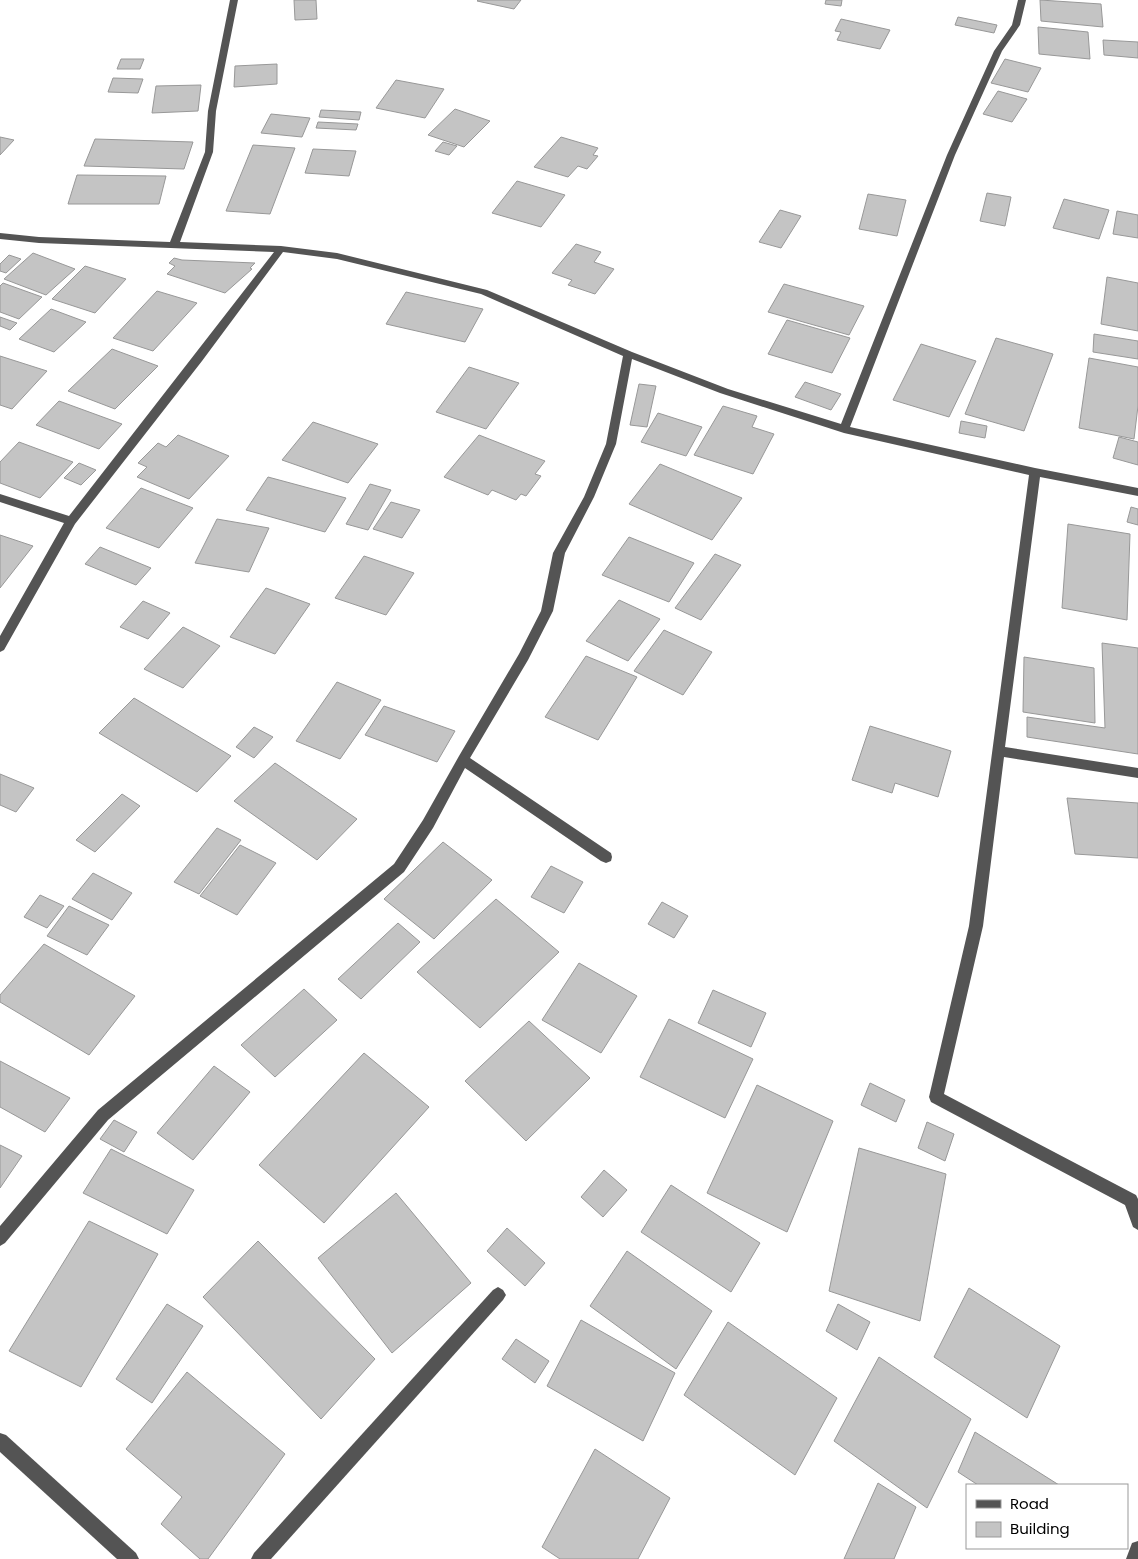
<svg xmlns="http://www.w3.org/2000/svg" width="1138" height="1559" font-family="Poppins,sans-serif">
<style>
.building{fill:#c4c4c4;stroke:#989898}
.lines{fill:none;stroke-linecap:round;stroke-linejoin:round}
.minor{fill:#545454;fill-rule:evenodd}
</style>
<rect width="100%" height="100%" fill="#fff"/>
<g class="building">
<path d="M294,0H316L317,19L295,20Z"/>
<path d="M478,0H521L514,9L477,1Z"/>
<path d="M826,0H842L841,6L825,4Z"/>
<path d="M1040,0L1101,4L1103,27L1041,21Z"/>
<path d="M958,17L997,25L994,33L955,25Z"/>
<path d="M841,19L890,30L880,49L837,40L841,32L835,31Z"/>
<path d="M1038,27L1088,32L1090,59L1039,54Z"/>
<path d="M1103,40L1138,42V58L1104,55Z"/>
<path d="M121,59H144L140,69H117Z"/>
<path d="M1005,59L1041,68L1028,92L991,83Z"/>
<path d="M277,64V84L234,87L235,66Z"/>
<path d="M113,78L143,79L138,93L108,92Z"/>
<path d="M396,80L444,89L425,118L376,108Z"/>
<path d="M201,85L198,111L152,113L156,86Z"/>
<path d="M998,91L1027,99L1012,122L983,114Z"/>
<path d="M455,109L490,121L464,147L428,135Z"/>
<path d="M321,110L361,112L359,120L319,117Z"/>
<path d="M271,114L310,118L302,137L261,133Z"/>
<path d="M318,122L358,124L356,130L316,128Z"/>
<path d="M0,137L14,140L0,155Z"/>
<path d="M561,137L598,148L593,155L598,156L587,169L578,166L568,177L534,167Z"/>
<path d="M95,139L193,142L184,169L84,166Z"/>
<path d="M443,142L457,146L449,155L435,151Z"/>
<path d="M253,145L295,148L270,214L226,211Z"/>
<path d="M313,149L356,151L349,176L305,173Z"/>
<path d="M77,175L166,176L159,204H68Z"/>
<path d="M517,181L565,195L541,227L492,213Z"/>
<path d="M987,193L1011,197L1005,226L980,221Z"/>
<path d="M868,194L906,200L897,236L859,229Z"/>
<path d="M1064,199L1109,210L1099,239L1053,228Z"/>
<path d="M780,210L801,216L781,248L759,242Z"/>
<path d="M1117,211L1138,215V238L1113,234Z"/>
<path d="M576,244L601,252L594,262L614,269L595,294L568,285L572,280L552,273Z"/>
<path d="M33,253L75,269L46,295L4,279Z"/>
<path d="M9,255L21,259L6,273L0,271V264Z"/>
<path d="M174,258L182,260L255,263L250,268L252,269L225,293L167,274L175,266L169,263Z"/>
<path d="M85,266L126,279L95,313L52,299Z"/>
<path d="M1107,277L1138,283V331L1101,324Z"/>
<path d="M3,283L42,297L19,319L0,312V286Z"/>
<path d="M784,284L864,306L849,335L768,312Z"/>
<path d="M157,291L197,303L153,351L113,338Z"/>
<path d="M406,292L483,309L465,342L386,324Z"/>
<path d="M51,309L86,322L54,352L19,339Z"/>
<path d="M0,317L17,323L10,330L0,326Z"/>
<path d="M787,320L850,338L832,373L768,354Z"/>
<path d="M1094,334L1138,341V359L1093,352Z"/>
<path d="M996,338L1053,354L1024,431L965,414Z"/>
<path d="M921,344L976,361L949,417L893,400Z"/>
<path d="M112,349L158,366L115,409L68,391Z"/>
<path d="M0,356L47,371L12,409L0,405Z"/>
<path d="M1089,358L1138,367V406L1134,439L1079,428Z"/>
<path d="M469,367L519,383L486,429L436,412Z"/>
<path d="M805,382L841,394L831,410L795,397Z"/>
<path d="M639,384L656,386L647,427L630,425Z"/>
<path d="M59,401L122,424L99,449L36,425Z"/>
<path d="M723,406L757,416L752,427L774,434L753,474L694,455Z"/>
<path d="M658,413L702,427L686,456L641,442Z"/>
<path d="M961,421L987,426L985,438L959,433Z"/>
<path d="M313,422L378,444L348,483L282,460Z"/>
<path d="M178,435L229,456L189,499L137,477L147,467L138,463L158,443L166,447Z"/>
<path d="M479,435L545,461L535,474L541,476L526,496L521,494L516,500L492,490L488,495L444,477Z"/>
<path d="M1119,437L1138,442V465L1113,458Z"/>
<path d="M19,442L73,462L40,498L0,483V462Z"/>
<path d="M79,463L96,470L81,485L64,478Z"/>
<path d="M660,464L742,498L712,540L629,504Z"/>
<path d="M268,477L346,498L325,532L246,510Z"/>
<path d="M370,484L391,490L368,530L346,524Z"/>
<path d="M141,488L193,508L159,548L106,528Z"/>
<path d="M391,502L420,510L402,538L373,529Z"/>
<path d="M1131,507L1138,509V525L1127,522Z"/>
<path d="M217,519L269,528L249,572L195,563Z"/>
<path d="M1068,524L1130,534L1127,620L1062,608Z"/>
<path d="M0,535L33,546L0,588Z"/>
<path d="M629,537L694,563L669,602L602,575Z"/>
<path d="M100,547L151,568L136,585L85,564Z"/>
<path d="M715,554L741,565L701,620L675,608Z"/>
<path d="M364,556L414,573L386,615L335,598Z"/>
<path d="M266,588L310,604L275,654L230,637Z"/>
<path d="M619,600L660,619L628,661L586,641Z"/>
<path d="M143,601L170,613L148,639L120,627Z"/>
<path d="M183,627L220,646L183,688L144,669Z"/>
<path d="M664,630L712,652L683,695L634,671Z"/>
<path d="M1102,643L1138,648V754L1027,737V717L1105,728Z"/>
<path d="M586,656L637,677L598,740L545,717Z"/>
<path d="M1024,657L1094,668L1095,723L1023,712Z"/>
<path d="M337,682L381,700L340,759L296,741Z"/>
<path d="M134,698L231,756L197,792L99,733Z"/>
<path d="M384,706L455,731L437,762L365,735Z"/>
<path d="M870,726L951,751L938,797L895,783L892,793L852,780Z"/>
<path d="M254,727L273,737L254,758L236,747Z"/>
<path d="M275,763L357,819L317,860L234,801Z"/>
<path d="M0,774L34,788L16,812L0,805Z"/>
<path d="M122,794L140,806L95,852L76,840Z"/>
<path d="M1067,798L1138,803V858L1075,854Z"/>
<path d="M217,828L241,840L199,894L174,882Z"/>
<path d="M443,842L492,880L434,939L384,899Z"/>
<path d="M240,845L276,863L237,915L200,896Z"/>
<path d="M551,866L583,882L564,913L531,897Z"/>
<path d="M93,873L132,893L112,920L72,899Z"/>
<path d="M40,895L64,906L47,928L24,917Z"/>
<path d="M496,899L559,952L480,1028L417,972Z"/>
<path d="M662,902L688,916L674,938L648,924Z"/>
<path d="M69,906L109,925L87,955L47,936Z"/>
<path d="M398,923L420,942L361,999L338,979Z"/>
<path d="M44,944L135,996L89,1055L0,1002V995Z"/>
<path d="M579,963L637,996L601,1053L542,1020Z"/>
<path d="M304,989L337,1020L275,1077L241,1045Z"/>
<path d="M713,990L766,1013L751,1047L698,1023Z"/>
<path d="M669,1019L753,1059L725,1118L640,1077Z"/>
<path d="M529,1021L590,1078L526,1141L465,1081Z"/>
<path d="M364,1053L429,1107L324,1223L259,1165Z"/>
<path d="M0,1061L70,1098L45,1132L0,1107Z"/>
<path d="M214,1066L250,1092L193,1160L157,1133Z"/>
<path d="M870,1083L905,1100L896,1122L861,1105Z"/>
<path d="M757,1085L833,1121L787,1232L707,1193Z"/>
<path d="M114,1120L137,1132L124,1152L100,1139Z"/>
<path d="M927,1122L954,1134L945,1161L918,1148Z"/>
<path d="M0,1145L22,1156L0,1188Z"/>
<path d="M859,1148L946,1174L920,1321L829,1291Z"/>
<path d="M111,1149L194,1190L167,1234L83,1193Z"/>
<path d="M604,1170L627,1190L603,1217L581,1197Z"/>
<path d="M671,1185L760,1243L731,1292L641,1232Z"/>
<path d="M396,1193L471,1283L392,1353L318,1258Z"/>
<path d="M89,1221L158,1254L81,1387L9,1351Z"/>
<path d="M507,1228L545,1263L525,1286L487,1251Z"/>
<path d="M258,1241L375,1359L321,1419L203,1297Z"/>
<path d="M627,1251L712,1311L676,1369L590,1306Z"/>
<path d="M969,1288L1060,1346L1027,1418L934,1357Z"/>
<path d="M167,1304L203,1326L152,1403L116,1379Z"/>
<path d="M838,1304L870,1322L857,1350L826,1331Z"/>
<path d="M581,1320L675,1373L643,1441L547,1386Z"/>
<path d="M728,1322L837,1398L795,1475L684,1395Z"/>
<path d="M516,1339L549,1361L535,1383L502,1359Z"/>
<path d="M879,1357L971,1419L927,1508L834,1441Z"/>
<path d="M187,1372L285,1454L208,1559H200L161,1524L182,1497L126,1449Z"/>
<path d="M975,1432L1059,1485H978L958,1472Z"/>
<path d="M595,1449L670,1498L638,1559H560L542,1547Z"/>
<path d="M878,1483L916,1507L894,1559H844Z"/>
</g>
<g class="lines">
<g class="minor">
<path d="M230,0H238L216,111L213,152L180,242L281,246L337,253L487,290L632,352L728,389L841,424L947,155L994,51L1012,25L1018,0H1026L1020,25L1002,51L955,155L850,427L1035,468L1138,488V496L1040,477L1005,747L1138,768V778L1004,757L983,926L944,1094L1136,1195L1138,1199V1230L1133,1227L1125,1205L931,1102L929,1097L969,926L1029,475L844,433L720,393L632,359L616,444L594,497L565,553L553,611L528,660L470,758L611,853L612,857L611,861L606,863L601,861L465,768L433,828L404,872L108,1120L5,1243L0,1246V1226L98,1110L394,864L423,820L459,756L519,654L541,611L553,553L584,497L606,444L623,356L481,294L337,259L283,252L202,361L75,524L4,650L0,652V636L64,523L0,502V494L69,516L274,252L39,243L0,239V233L39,237L170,242L205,152L208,111Z"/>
<path d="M498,1287L503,1290L506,1295L503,1300L271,1559H251L254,1553L493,1290Z"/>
<path d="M0,1433L6,1435L136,1553L139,1559H117L0,1452Z"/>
<path d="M1138,1541V1559H1126L1132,1543Z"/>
</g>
</g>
<rect x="966" y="1484" width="162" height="65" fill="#ffffff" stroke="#999999"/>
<rect x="976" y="1500" width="25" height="8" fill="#545454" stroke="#999999"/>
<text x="1010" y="1509" font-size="15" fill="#000000">Road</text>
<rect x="976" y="1522" width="25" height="15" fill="#c4c4c4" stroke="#999999"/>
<text x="1010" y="1534" font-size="15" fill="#000000">Building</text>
</svg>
